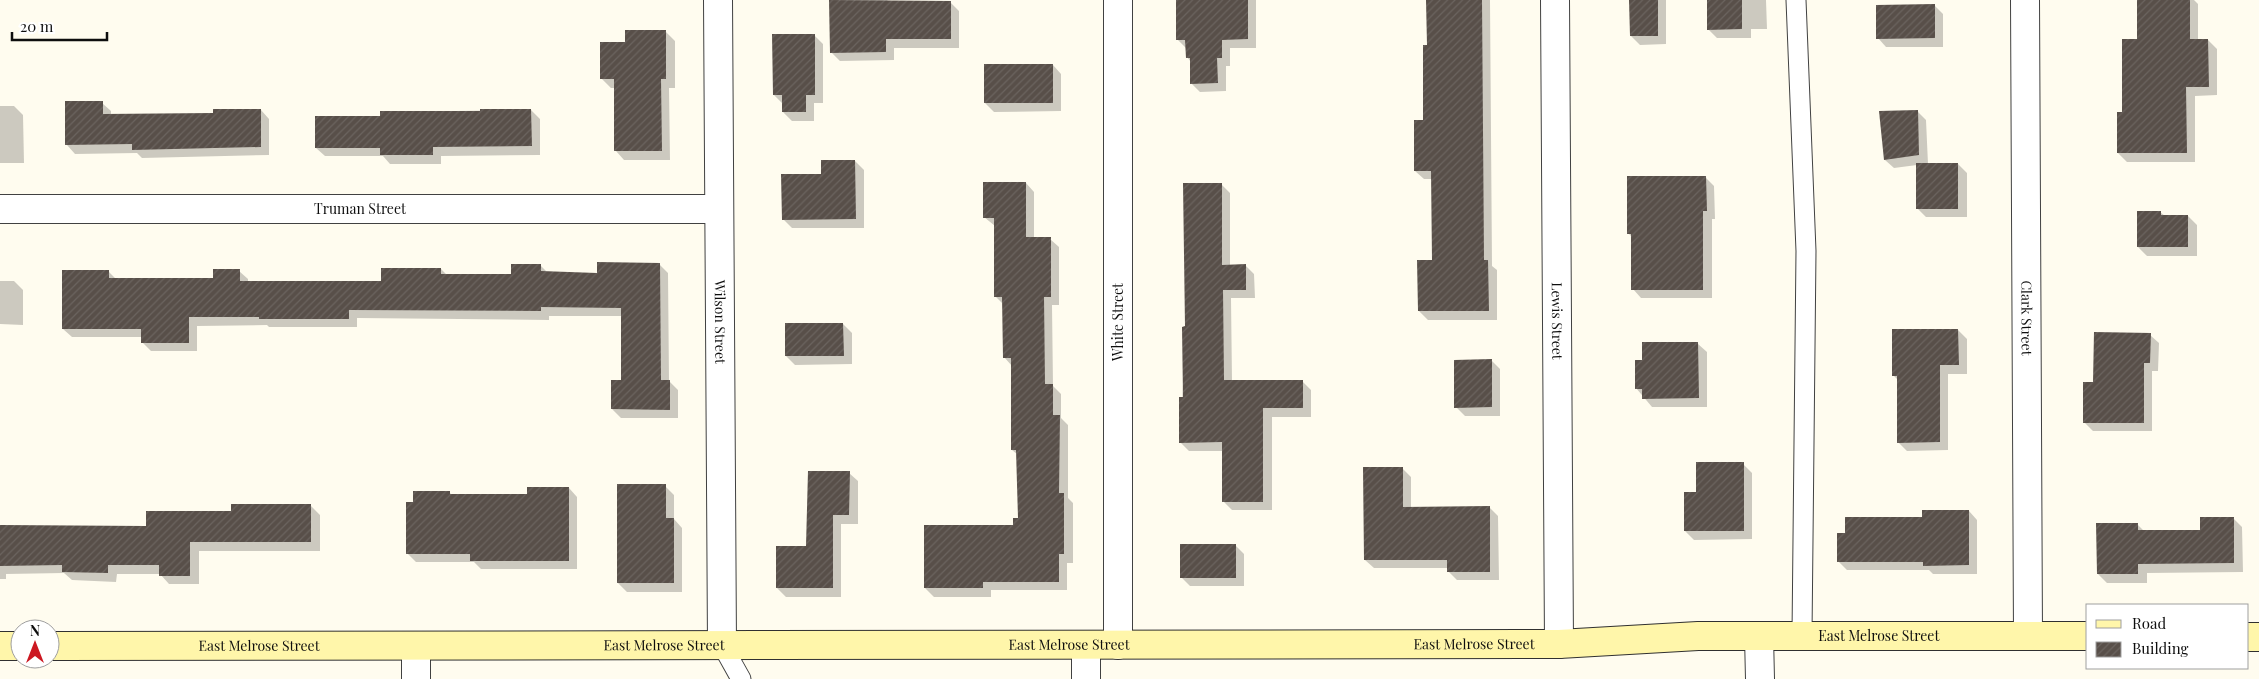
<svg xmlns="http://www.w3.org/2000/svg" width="2259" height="679" font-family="'Playfair Display',serif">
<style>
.shadow{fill:#0003}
.building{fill:url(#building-hatch)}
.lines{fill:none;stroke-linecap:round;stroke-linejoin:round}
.lane-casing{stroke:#414141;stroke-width:21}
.street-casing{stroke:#414141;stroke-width:30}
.secondary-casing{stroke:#303030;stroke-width:30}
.lane{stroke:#fff;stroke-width:19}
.street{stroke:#fff;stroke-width:28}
.secondary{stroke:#fff6aa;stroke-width:28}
.labels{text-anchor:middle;stroke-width:5;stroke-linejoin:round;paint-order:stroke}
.street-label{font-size:14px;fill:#0e0e0e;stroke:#fff}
</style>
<defs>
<pattern id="building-hatch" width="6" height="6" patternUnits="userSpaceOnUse" patternTransform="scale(1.25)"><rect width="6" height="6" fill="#584f49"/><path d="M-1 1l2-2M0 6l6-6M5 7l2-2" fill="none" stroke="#6b645f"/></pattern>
</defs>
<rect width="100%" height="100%" fill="#fffcef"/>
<g class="shadow">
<path d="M830,0H887L890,3L950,2L959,11V48H894V60L840,61L831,52Z"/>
<path d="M1177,0H1256V48H1230V66H1226V91L1200,92L1191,83V62L1187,57V49L1177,39Z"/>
<path d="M1428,0H1490L1492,266L1497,270V320H1428L1419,311L1433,262L1432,179H1424L1415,171L1424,121L1428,46Z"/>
<path d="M1631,0H1666V44L1640,45L1631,36Z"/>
<path d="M1708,0H1766L1767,29H1751V38H1717L1708,29Z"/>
<path d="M2138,0H2194L2198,4V40H2208L2217,49V95L2195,96V162H2127L2118,153L2138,41Z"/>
<path d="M1934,5L1943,14V47H1886L1878,38Z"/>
<path d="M666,32L675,41V88H669L670,160H624L616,151V88H611L602,79L626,43Z"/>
<path d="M814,35L823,44V103H814V121H792L783,112V104L774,95Z"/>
<path d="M1053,65L1061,74V111L994,112L985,103Z"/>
<path d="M102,103L111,111V115L214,114L261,110L269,119V155L142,158L137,153L75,154L67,145Z"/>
<path d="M0,106H14L23,115L24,163H0Z"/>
<path d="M531,110L540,119V155L441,156V164H390L383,156H325L316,148L381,117V112Z"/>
<path d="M1918,112L1926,120L1928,164H1958L1967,173V217H1926L1917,208V165L1894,168L1885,160Z"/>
<path d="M855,161L864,170V228H792L783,219Z"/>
<path d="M1706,178L1714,186L1715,219H1712V298H1641L1633,289L1632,237L1629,234Z"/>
<path d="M1026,183L1034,192V239H1050L1059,247V305H1052L1053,386L1061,394V418L1068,425V498L1073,503V563H1067V590H991V597H934L925,588L1014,526L1019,519L1018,455L1012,450V366L1004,357L1003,304L995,296V226L984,217Z"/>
<path d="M1221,184L1230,193V266L1245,265L1254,274L1255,298H1231L1232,381H1302L1311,390V417H1272V510H1232L1223,501V451H1189L1180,442L1186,328Z"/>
<path d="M2160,212L2165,216H2188L2197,225V256H2147L2138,247Z"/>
<path d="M659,264L668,273L669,381L678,390V418H621L612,409L622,381L623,316H549V320L357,318V327H269L267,325L197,326V351H151L142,342V337H72L63,329L109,272L116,279H214L239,271L248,279V282H382L441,269L447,275H512L540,265L548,273L598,274Z"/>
<path d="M0,281H14L23,290V325L0,324Z"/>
<path d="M843,324L852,333V364L795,365L786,356Z"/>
<path d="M1958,330L1967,339V374H1948V450L1907,451L1898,442V380L1894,376Z"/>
<path d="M2150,335L2159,343L2158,371H2152V431H2093L2084,422L2094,383Z"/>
<path d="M1698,344L1707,352V407H1652L1636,388L1643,361Z"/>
<path d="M1491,360L1500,369V416H1465L1456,407Z"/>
<path d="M1743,464L1752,473V539L1694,540L1685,531Z"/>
<path d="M1402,468L1411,477V508L1489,507L1498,516L1499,580H1457L1448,571V568H1374L1365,560Z"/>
<path d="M849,473L858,481V524H841V597H786L777,588L808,548Z"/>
<path d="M665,486L674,495V519L682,528V592H627L618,583Z"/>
<path d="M569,488L577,497V569H481L474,562H416L407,553L414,504L449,492L453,496H528Z"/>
<path d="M311,506L320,515V551H199V584H169L160,574H117L116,582L72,580L64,573L6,574V579H0V526L147,527L232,512Z"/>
<path d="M1969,511L1977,520V574H1933L1929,570H1847L1838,561L1924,518Z"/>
<path d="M2233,518L2242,527L2243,572L2147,573V583H2107L2098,574L2138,525L2144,531H2201Z"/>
<path d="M1235,545L1244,554V586H1190L1181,577Z"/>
</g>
<g class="building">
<path d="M829,0L951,1V39H886V52L830,53Z"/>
<path d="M1176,0H1248V39L1222,40V58H1217L1218,83L1190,84V58H1186L1185,40H1176Z"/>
<path d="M1426,0H1482L1484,260H1488L1489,311H1418L1417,260H1432L1431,171H1414V120H1423V45H1427Z"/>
<path d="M1629,0H1658V36H1630Z"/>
<path d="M1707,0H1742V29L1707,30Z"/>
<path d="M2137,0H2190V39H2208L2209,87H2186L2187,153H2117V112H2122V39H2137Z"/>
<path d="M1935,4V38L1876,39V5Z"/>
<path d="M625,30H666V79H661L662,151H614V79H600V42H625Z"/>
<path d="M772,34H815V95H806V112H782V95H773Z"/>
<rect x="984" y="64" width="69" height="39"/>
<path d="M65,101H103V114L213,113V109H261V147L132,150V144L65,145Z"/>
<path d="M480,109H531L532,146L433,147V155H380V148H315V116H380V111H480Z"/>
<path d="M1918,110L1919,155L1884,160L1879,111Z"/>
<path d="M821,160H855L856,219L782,220L781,174H821Z"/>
<rect x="1916" y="163" width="42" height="46"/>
<path d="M1627,176H1706L1707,211H1703V290H1631V234H1627Z"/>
<path d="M983,182H1026V237H1051V297H1044L1045,384H1053V415H1060L1059,493H1064V554H1059V582H983V588H924V525H1013V518H1018L1016,450H1011V358H1003L1002,297H994V218H983Z"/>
<path d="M1183,183H1222V265L1246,264V290H1223L1224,380H1303V408H1263V502H1222V442L1179,443V397H1183L1182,327L1185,326Z"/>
<path d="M2137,211H2161V215H2188V247H2137Z"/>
<path d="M597,262L660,263L661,380H670V410L611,409V380H621V308L541,307V311L349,310V319H259V317H189V343H141V329H62V270H109V278H213V269H240V281H381V268H441V274H511V264H541V271L597,273Z"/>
<path d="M785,323H843L844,356H785Z"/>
<path d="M1892,329H1958L1959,365H1940V442L1897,443V376H1892Z"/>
<path d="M2094,332L2151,333L2150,363H2144V423H2083V382H2093Z"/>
<path d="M1642,342H1698L1699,398L1642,399V389H1635V360H1642Z"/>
<path d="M1492,359V407L1454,408V360Z"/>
<path d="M1696,462H1744V531H1684V492H1696Z"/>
<path d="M1363,467H1403V507L1490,506V572H1447V560H1364Z"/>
<path d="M808,471H850L849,515H833V588H776V546H806Z"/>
<path d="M617,484H666V518H674V583H617Z"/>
<path d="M527,487H569V561H470V554H406V502H413V491H450V494H527Z"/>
<path d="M231,504H311V542H190V576H159V565H108V573L62,572V565L0,566V525L146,526V511H231Z"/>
<path d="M1922,510H1969V565L1923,566V562H1837V533H1845V517H1922Z"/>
<path d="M2200,517H2234V563L2138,564V574H2097L2096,523H2138V530H2200Z"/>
<rect x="1180" y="544" width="56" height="34"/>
</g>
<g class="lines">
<defs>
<g id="lane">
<path d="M1796,0L1806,251L1802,635"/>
<path d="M722,645L741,679"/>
</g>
<g id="street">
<path id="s1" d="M718,0L722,645"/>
<path d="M1118,0V645"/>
<path id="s2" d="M1555,0L1559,644"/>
<path id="s3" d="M2025,0L2028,635"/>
<path id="s4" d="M0,209H719"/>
<path d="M1759,636L1760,679"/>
<path d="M1086,645V679"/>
<path d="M416,647V679"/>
</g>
<g id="secondary">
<path d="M2248,637H2259"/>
<path d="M0,646H20"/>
<path id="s5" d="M50,646L1559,644L1698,636H2088"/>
</g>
</defs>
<use href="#lane" class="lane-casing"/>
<use href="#street" class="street-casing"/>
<use href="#secondary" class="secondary-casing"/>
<use href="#lane" class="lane"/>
<use href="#street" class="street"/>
<use href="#secondary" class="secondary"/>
</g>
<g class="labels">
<g class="street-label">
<text dy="5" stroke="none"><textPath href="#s4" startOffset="360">Truman Street</textPath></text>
<text dy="5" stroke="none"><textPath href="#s3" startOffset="318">Clark Street</textPath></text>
<text transform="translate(1118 322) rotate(-90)" y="5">White Street</text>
<text dy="5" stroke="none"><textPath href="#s2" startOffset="321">Lewis Street</textPath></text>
<text dy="5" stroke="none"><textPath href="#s1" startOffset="322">Wilson Street</textPath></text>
<text dy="5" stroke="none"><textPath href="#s5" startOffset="1829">East Melrose Street</textPath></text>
<text dy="5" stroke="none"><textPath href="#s5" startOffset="1424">East Melrose Street</textPath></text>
<text dy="5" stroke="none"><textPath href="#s5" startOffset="614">East Melrose Street</textPath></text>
<text dy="5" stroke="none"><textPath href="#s5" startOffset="1019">East Melrose Street</textPath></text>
<text dy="5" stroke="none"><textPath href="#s5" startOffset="209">East Melrose Street</textPath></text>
</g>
</g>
<rect x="2086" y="604" width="162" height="65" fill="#ffffff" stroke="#9f9f9f"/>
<rect x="2096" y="620" width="25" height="8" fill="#fff6aa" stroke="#9f9f9f"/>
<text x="2132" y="629" font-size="15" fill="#0e0e0e">Road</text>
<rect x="2096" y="642" width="25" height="15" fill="url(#building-hatch)" stroke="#9f9f9f"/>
<text x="2132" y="654" font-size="15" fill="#0e0e0e">Building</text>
<g transform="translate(35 644)"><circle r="24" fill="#ffffff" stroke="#9f9f9f"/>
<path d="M0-4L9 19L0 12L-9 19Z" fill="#cc1821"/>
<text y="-8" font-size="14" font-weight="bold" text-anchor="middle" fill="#0e0e0e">N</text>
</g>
<path d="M12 32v8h95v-8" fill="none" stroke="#0e0e0e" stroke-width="2.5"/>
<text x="20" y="32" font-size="15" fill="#0e0e0e" stroke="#ffffff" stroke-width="4" paint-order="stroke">20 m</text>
</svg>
